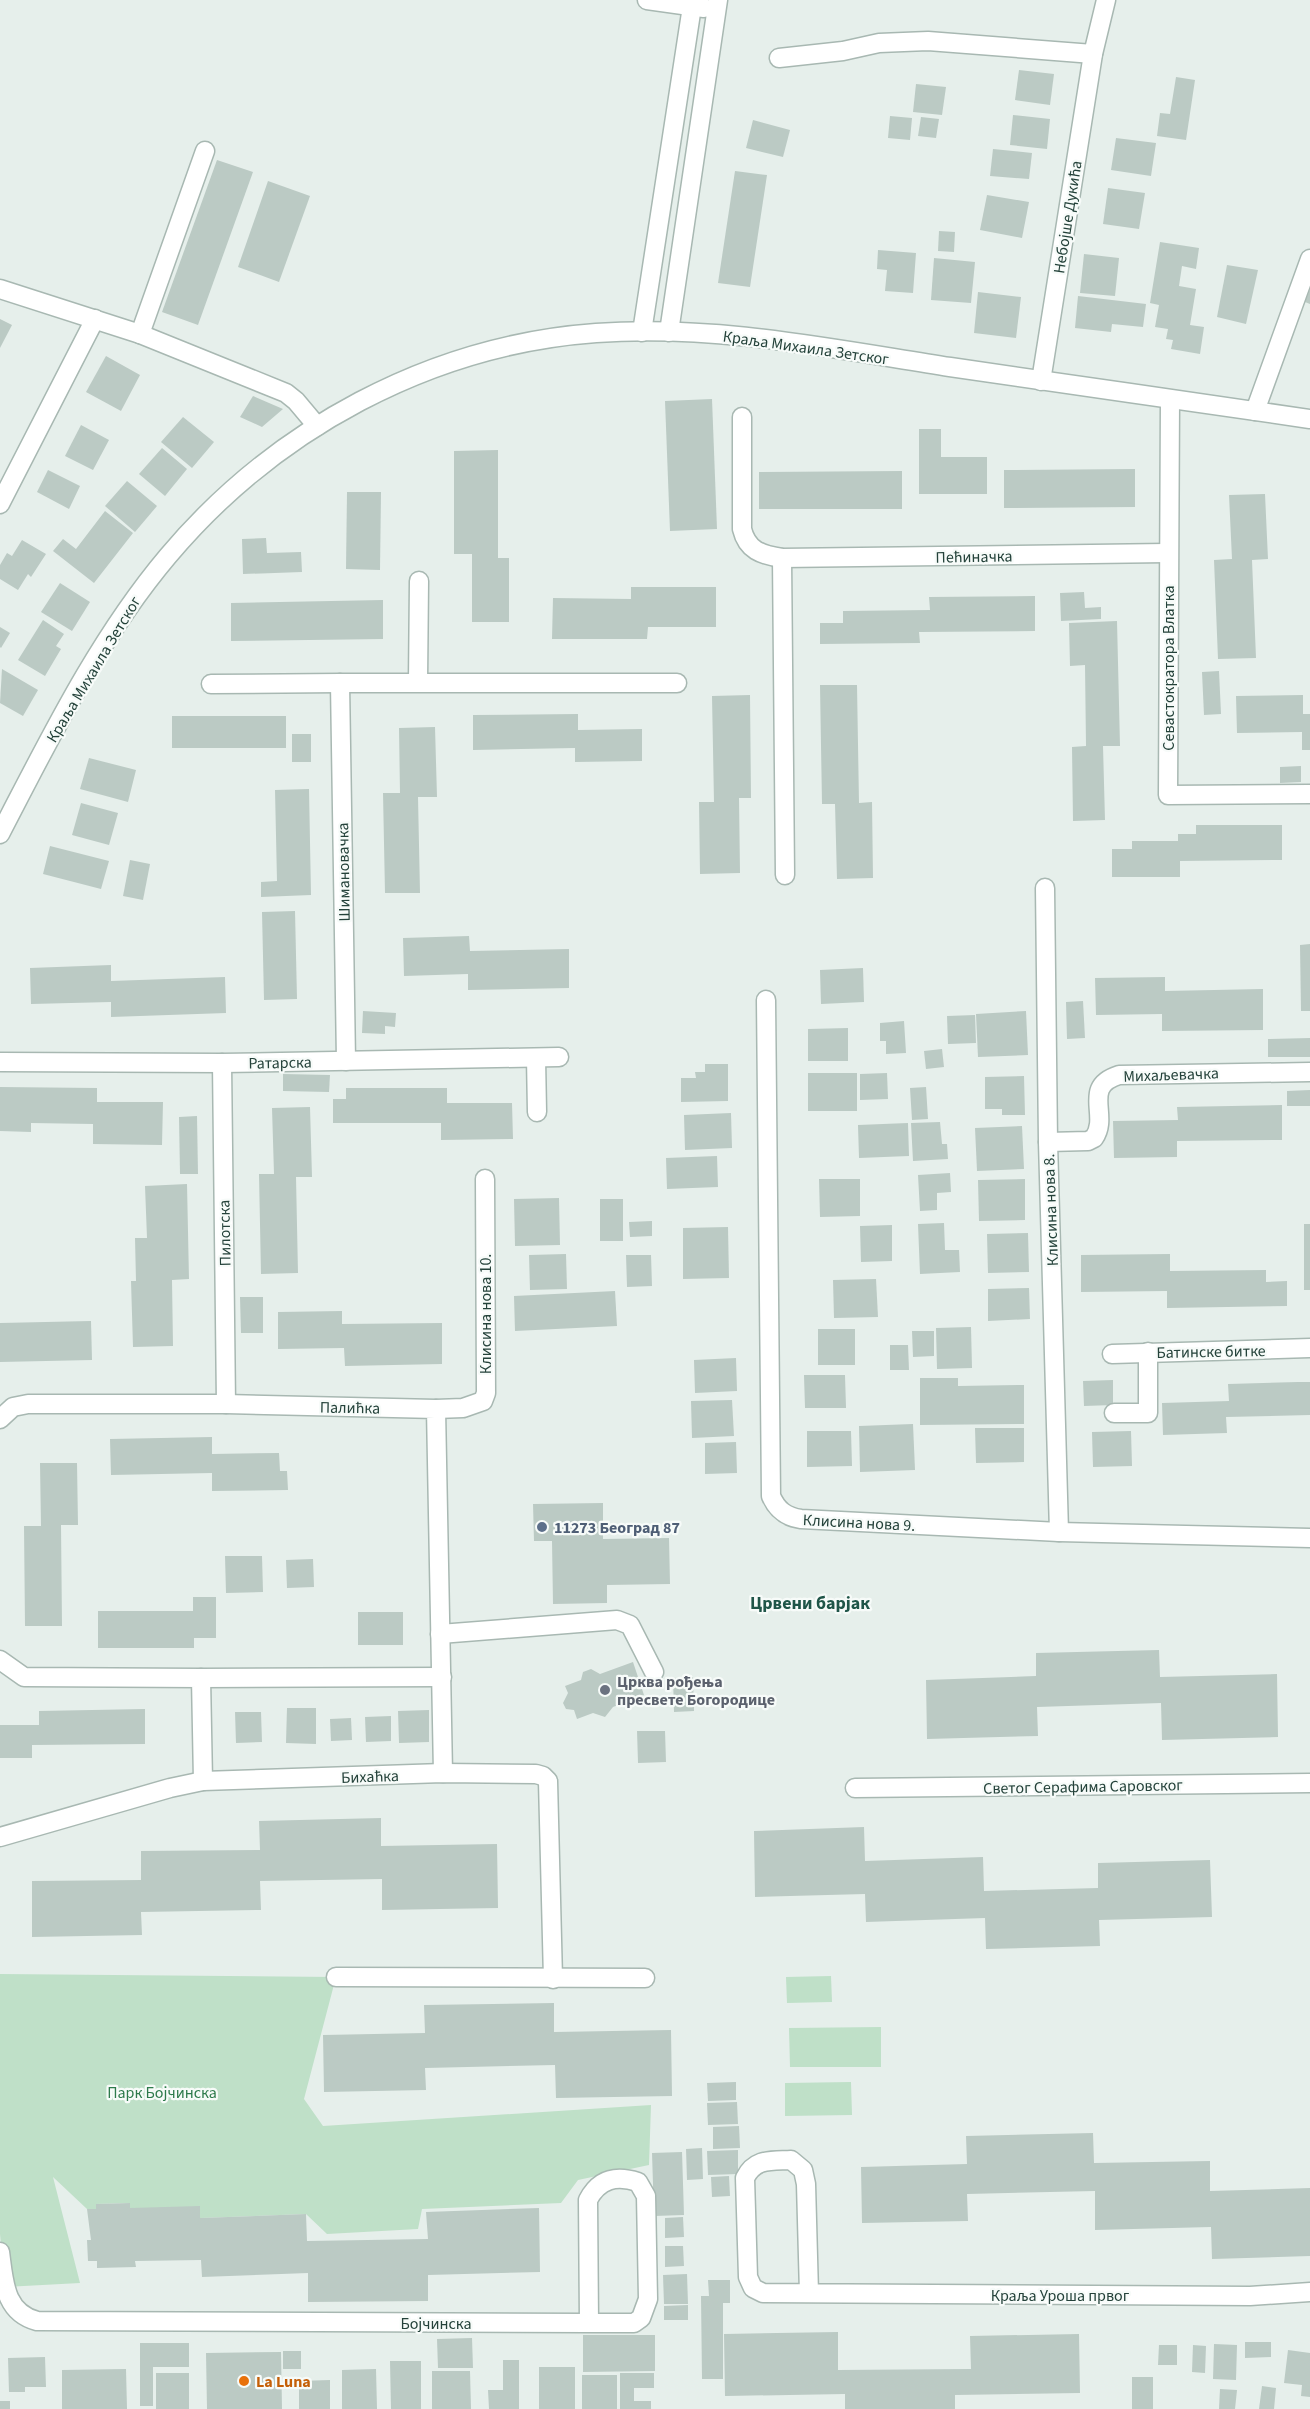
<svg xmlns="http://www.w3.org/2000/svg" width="1310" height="2409" font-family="'Source Sans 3',sans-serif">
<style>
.green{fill:#bfe0c8}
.building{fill:#bbcac4}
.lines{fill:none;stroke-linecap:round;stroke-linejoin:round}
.minor-casing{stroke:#a8b8b2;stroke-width:21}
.minor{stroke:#fff;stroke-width:18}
.service-dot{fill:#5c6f8a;stroke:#f7fbf9;stroke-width:2}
.worship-dot{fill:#6b7280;stroke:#f7fbf9;stroke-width:2}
.food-dot{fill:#e8710a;stroke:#f7fbf9;stroke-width:2}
.labels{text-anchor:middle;stroke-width:4.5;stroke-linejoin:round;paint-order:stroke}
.street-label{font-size:16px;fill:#24423a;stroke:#f7fbf9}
.service-label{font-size:16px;font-weight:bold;fill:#4e5e75;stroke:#f7fbf9;text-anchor:start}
.worship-label{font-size:16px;font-weight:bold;fill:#5b616d;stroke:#f7fbf9;text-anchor:start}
.park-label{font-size:16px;fill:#2d7a4b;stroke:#f7fbf9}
.food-label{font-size:16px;font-weight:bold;fill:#c56008;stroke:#f7fbf9;text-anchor:start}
.neighbourhood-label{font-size:18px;font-weight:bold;fill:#1f5548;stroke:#f7fbf9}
</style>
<rect width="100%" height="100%" fill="#e6efeb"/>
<g class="green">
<path d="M0,1974L336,1977L304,2099L323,2126L651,2105L649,2165L578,2180L561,2203L422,2209L418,2229L327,2234L306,2214L200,2218L130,2208V2203L96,2204V2209H87L53,2177L80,2283L5,2287L0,2234Z"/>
<path d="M831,1976L832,2002L787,2003L786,1977Z"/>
<path d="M881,2027V2067H790L789,2028Z"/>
<path d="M851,2082L852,2115L785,2116V2083Z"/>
</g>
<g class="building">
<path d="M1019,70L1054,74L1050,105L1015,100Z"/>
<path d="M1176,77L1195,80L1186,140L1157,136L1160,113L1170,114Z"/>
<path d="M916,84L946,87L942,115L913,112Z"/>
<path d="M1013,115L1050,119L1047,149L1010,145Z"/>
<path d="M890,116L912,118L910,140L888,138Z"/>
<path d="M921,117L939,119L936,138L918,136Z"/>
<path d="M753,120L790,130L783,157L746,148Z"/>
<path d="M1116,138L1156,143L1151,176L1111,170Z"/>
<path d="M993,149L1032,153L1029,179L990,176Z"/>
<path d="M217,160L253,172L198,325L162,312Z"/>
<path d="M735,171L767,175L750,287L718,283Z"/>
<path d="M268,181L310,196L279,282L238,267Z"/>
<path d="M1108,188L1145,193L1139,229L1103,224Z"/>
<path d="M987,195L1029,202L1022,238L980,230Z"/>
<path d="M939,231L955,232L954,252L938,251Z"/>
<path d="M1160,242L1199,248L1196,269L1182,266L1179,286L1196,289L1190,325L1204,327L1200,354L1171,349L1173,340L1166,339L1168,329L1155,327L1159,305L1150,303Z"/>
<path d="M878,250L916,253L913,293L885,291L887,270L877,269Z"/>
<path d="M1084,254L1119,258L1115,296L1080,293Z"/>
<path d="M934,258L975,262L971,303L931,300Z"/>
<path d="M1227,265L1258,270L1246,324L1217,317Z"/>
<path d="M1310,289V304L1305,302Z"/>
<path d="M978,292L1021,297L1016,338L974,333Z"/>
<path d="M1078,296L1146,304L1143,327L1112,324L1111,332L1075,328Z"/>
<path d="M0,319L12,325L0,348Z"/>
<path d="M106,356L140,375L121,411L86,392Z"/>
<path d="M253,396L283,409L262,427L240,417Z"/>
<path d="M712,399L717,529L670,531L665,401Z"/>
<path d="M183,417L214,442L192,468L161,442Z"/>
<path d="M81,425L109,440L93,470L65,456Z"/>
<path d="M919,429H941V457H987V494H919Z"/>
<path d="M162,448L187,469L165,496L139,474Z"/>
<path d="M498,450V558H509V622H472V554H454V451Z"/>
<path d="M1135,469V507L1004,508V470Z"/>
<path d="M48,470L80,486L69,509L37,492Z"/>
<path d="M902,471V509H759V472Z"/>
<path d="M127,481L157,506L135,532L105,506Z"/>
<path d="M347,492H381L380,570L346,569Z"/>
<path d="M1265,494L1268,559L1252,560L1256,658L1218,659L1214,560L1232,559L1229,495Z"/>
<path d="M105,511L133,533L94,583L53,551L63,539L76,549Z"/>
<path d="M266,538L267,553L301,552L302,572L243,574L242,539Z"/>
<path d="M22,540L46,554L31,577L28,574L18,590L0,579V565L7,553L12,556Z"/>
<path d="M60,583L90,602L72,631L41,612Z"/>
<path d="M631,587H716V627H648L647,639H552L553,598L631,599Z"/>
<path d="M1084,592L1085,608L1101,607V619L1061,621L1060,593Z"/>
<path d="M1035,596V631L919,632L920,643L820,644V623H843V611L930,610L929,597Z"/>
<path d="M383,600V639L231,641V603Z"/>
<path d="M43,620L64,634L56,646L61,649L45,676L18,660Z"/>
<path d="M1117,621L1120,746H1103L1105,820L1073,821L1072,747L1086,746L1085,665L1070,666L1069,623Z"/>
<path d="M0,627L10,633L1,648L0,647Z"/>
<path d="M2,669L38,690L23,716L0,703Z"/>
<path d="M1219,671L1221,714L1204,715L1202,672Z"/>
<path d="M820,685H857L859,803L872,802L873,878L837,879L835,804H822Z"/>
<path d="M750,695L751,798H739L740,873L700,874L699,802H714L712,696Z"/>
<path d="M1303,695V714H1310V750H1302V732L1237,733L1236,696Z"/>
<path d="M578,714V730L642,729V761L575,762V748L473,750V715Z"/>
<rect x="172" y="716" width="114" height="32"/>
<path d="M435,727L437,797H418L420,893H385L383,793H400L399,728Z"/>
<rect x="292" y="734" width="19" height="28"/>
<path d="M89,758L136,770L128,802L80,789Z"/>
<path d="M1301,766V782L1280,783V767Z"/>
<path d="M309,789L311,895L261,897V882L277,881L275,790Z"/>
<path d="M81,803L118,813L109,845L72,835Z"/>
<path d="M1196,825H1282V860L1180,861V877H1112V849H1132V841H1178V834H1196Z"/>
<path d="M50,846L109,861L101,889L43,874Z"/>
<path d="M130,860L150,864L143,900L123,896Z"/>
<path d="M295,911L297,999L264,1000L262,912Z"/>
<path d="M469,936L470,951L569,949V988L468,990V974L404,976L403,938Z"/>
<path d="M1310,944V1011H1301L1300,945Z"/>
<path d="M111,965V981L225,977L226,1013L111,1017V1002L31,1004L30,968Z"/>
<path d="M863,968L864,1002L821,1004L820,970Z"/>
<path d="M1165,977V991L1263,989V1030L1162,1031V1014L1096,1015L1095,978Z"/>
<path d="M1083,1001L1085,1038L1067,1039L1066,1002Z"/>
<path d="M363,1011L396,1013L395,1027L385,1026V1034L362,1033Z"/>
<path d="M1026,1011L1028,1055L978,1057L976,1014Z"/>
<path d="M975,1015L976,1043L948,1044L947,1016Z"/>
<path d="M904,1021L906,1053L886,1054V1041H880V1023Z"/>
<path d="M848,1028V1061H808V1029Z"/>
<path d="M1310,1038V1057H1268V1039Z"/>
<path d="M942,1049L944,1067L926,1069L924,1051Z"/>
<path d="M705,1064H728V1101L681,1102V1078H696L695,1072H705Z"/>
<rect x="808" y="1073" width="49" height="38"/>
<path d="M887,1073L888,1099L860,1100V1074Z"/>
<path d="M283,1074L330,1075L329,1092L283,1091Z"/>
<path d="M1024,1076L1025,1115H1002V1109H985V1077Z"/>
<path d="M0,1087L97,1088V1102H163L162,1145L93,1144V1124L31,1123V1132L0,1131Z"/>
<path d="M926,1087L928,1119L912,1120L910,1088Z"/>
<path d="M346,1088H447V1103H512L513,1139L441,1140V1123H333V1099H346Z"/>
<path d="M1310,1090V1106H1287V1091Z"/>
<path d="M1282,1105V1140L1177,1141V1157L1114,1158L1113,1121L1178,1120L1177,1107Z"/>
<path d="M310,1107L312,1177H296L298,1273L261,1274L259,1174H274L272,1108Z"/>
<path d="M731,1113L732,1148L685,1150L684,1115Z"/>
<path d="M197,1116L198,1174H180L179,1117Z"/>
<path d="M940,1122L942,1144H947L948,1159L913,1161L911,1123Z"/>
<path d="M908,1123L909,1156L859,1158L858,1125Z"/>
<path d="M1022,1126L1024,1169L977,1171L975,1128Z"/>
<path d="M717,1156L718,1187L667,1189L666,1158Z"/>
<path d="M950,1173L951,1192L937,1193V1210L920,1211L918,1175Z"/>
<path d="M819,1179H860V1216L820,1217Z"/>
<path d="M1025,1179V1220L979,1221L978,1180Z"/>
<path d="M187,1184L189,1279L172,1280L173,1346L133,1347L131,1281H136L135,1238H147L145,1186Z"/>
<path d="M559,1198L560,1245L515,1246L514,1199Z"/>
<rect x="600" y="1199" width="23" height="42"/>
<path d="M652,1221V1236L630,1237L629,1222Z"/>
<path d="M944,1223L945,1250H959L960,1272L920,1274L918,1224Z"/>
<rect x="1304" y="1224" width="6" height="66"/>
<path d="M892,1225V1261L861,1262L860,1226Z"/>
<path d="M728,1227L729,1278L683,1279V1228Z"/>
<path d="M1028,1233L1029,1272L988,1273L987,1234Z"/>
<path d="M566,1254L567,1289L530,1290L529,1255Z"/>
<path d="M1170,1254V1271L1266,1270V1282L1287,1281V1306L1167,1308V1291L1081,1292V1255Z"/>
<path d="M626,1255H651L652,1286L627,1287Z"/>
<path d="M876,1279L878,1317L834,1318L833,1280Z"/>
<path d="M1029,1288L1030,1319L988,1321V1289Z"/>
<path d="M615,1291L617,1326L515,1331L514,1296Z"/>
<path d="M240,1297H263V1333H241Z"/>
<path d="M342,1311V1324L442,1323V1364L345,1366L344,1348L278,1349V1312Z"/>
<path d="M91,1321L92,1360L0,1362V1323Z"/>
<path d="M971,1327L972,1368L937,1369L936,1328Z"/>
<rect x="818" y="1329" width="37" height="36"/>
<path d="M912,1331H934V1356L913,1357Z"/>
<path d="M890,1345H908L909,1370H890Z"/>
<path d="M736,1358L737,1391L695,1393L694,1360Z"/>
<path d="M804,1375H845L846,1408H805Z"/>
<path d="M920,1378H958V1386L1024,1385V1424L920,1425Z"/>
<path d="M1113,1380V1405L1084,1406L1083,1381Z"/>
<path d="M1298,1382H1310V1415L1226,1417L1227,1433L1163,1435L1162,1403L1229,1401L1228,1384Z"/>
<path d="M732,1400L734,1436L692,1438L691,1401Z"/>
<path d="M913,1424L915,1470L860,1472L859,1426Z"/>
<path d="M975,1428H1024V1462L976,1463Z"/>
<path d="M807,1431H851L852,1466L807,1467Z"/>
<path d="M1131,1431L1132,1466L1093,1467L1092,1432Z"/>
<path d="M212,1437V1454L279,1453L280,1471H287L288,1490L212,1491V1473L111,1475L110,1439Z"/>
<path d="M736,1442L737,1473L705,1474V1443Z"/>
<path d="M40,1463H77L78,1525H61L62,1626H25L24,1526H41Z"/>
<path d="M603,1503V1539L669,1538L670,1584L607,1585V1603L553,1604L552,1541H534L533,1504Z"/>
<path d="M225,1556H262L263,1592L226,1593Z"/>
<path d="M313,1559L314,1587L287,1588L286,1560Z"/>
<path d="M193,1597H216V1638H194V1648H98V1611H193Z"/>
<rect x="358" y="1612" width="45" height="33"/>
<path d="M1159,1650L1160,1677L1277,1674L1278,1737L1162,1740L1161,1703L1037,1707L1038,1736L927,1739L926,1680L1036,1676V1653Z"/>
<path d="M633,1662L644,1695L613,1707L605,1717L593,1713L577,1719L574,1710L566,1709L563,1703L568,1693L565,1686L581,1680L583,1672L591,1669L600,1674Z"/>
<path d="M693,1677L694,1711L674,1712L673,1678Z"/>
<path d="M287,1708H316V1744L286,1743Z"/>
<path d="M145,1709V1744L32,1745V1758H0V1725H39V1711Z"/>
<path d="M429,1710V1742L399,1743L398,1711Z"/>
<path d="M235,1712H261L262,1742L236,1743Z"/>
<path d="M391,1716V1741L366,1742L365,1717Z"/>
<path d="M351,1718L352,1740L331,1741L330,1719Z"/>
<path d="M637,1731H665L666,1762L638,1763Z"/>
<path d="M381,1818V1846L497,1844L498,1908L382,1910V1879L260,1881L261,1910L141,1912L142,1935L32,1937V1881L141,1880V1851L260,1850L259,1821Z"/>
<path d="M864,1827L865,1861L983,1857L984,1891L1098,1888V1863L1210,1860L1212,1917L1099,1920L1100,1946L986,1949L985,1918L866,1922L865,1894L755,1897L754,1831Z"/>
<path d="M554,2003V2032L671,2030L672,2096L556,2098L555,2065L425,2068L426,2090L324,2092L323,2035L425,2033L424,2005Z"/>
<path d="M736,2082V2100L708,2101L707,2083Z"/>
<path d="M737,2102L738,2124L708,2125L707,2103Z"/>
<path d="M739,2126L740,2148L713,2149V2127Z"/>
<path d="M1093,2133L1094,2163L1210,2161V2191L1310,2188V2256L1212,2259L1211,2227L1095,2230V2191L967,2194L968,2221L862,2223L861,2167L967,2164L966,2136Z"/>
<path d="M702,2148L703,2179L687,2180L686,2149Z"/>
<path d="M738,2150V2174L708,2175L707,2151Z"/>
<path d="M682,2152L684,2215L654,2216L652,2153Z"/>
<path d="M729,2176L730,2196L712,2197L711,2177Z"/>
<path d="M130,2203V2208L200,2206V2218L306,2214L307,2241L428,2239L426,2212L539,2208L540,2272L428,2275V2301L308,2302V2273L202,2277L201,2260L135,2261L136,2267L97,2268V2261H88L87,2240H91L87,2209H96V2204Z"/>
<path d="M683,2217L684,2237L665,2238V2218Z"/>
<path d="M665,2246H683L684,2266L665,2267Z"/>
<path d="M687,2274L688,2304H664L663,2275Z"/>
<path d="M708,2280H730V2303H723V2379H702L701,2296H709Z"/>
<path d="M688,2305V2320H664V2306Z"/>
<path d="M838,2332V2370L971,2369L970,2336L1079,2334L1080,2393L955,2395V2409H845V2394L725,2396L724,2334Z"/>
<path d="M583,2335H655V2371L583,2372Z"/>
<path d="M472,2338L473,2368H438L437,2339Z"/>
<path d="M1245,2342H1271V2357L1245,2358Z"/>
<path d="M140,2343H189V2367H153V2406H140Z"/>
<path d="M1214,2344L1237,2345L1236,2380L1213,2379Z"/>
<path d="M1159,2345H1177V2365H1158Z"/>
<path d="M1193,2345L1206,2346L1205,2373L1192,2372Z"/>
<path d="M1288,2350L1310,2353V2397L1301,2396L1302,2385L1284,2383Z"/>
<rect x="283" y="2351" width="18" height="18"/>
<path d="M281,2352L282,2409H207L206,2353Z"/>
<path d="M45,2357L46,2387H25V2392H9L8,2358Z"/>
<path d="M503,2360H519V2409H489L488,2390H503Z"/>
<path d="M390,2361H421V2409H391Z"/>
<rect x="539" y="2367" width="36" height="42"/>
<path d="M126,2369L127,2409H62V2370Z"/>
<path d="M376,2369L377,2409H342V2370Z"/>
<path d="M432,2371H470L471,2409H432Z"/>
<rect x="156" y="2373" width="33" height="36"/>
<path d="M620,2373H654V2388H634V2401H651V2409H620Z"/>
<rect x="582" y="2375" width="35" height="34"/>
<rect x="1132" y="2377" width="21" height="32"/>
<path d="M330,2380V2409H299V2381Z"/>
<path d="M1262,2386L1276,2388L1274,2409H1259Z"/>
<path d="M1220,2389L1237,2390L1235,2409H1219Z"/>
<rect x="0" y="2401" width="10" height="8"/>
</g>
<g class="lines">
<defs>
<g id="minor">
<path d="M647,0L704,8"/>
<path d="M779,58L843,51L879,43L928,41L1093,54"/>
<path d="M0,289L140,334L286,393L296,401L317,426"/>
<path d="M642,332L693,0"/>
<path d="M669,332L718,0"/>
<path d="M140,334L205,151"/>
<path d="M1041,381L1093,54L1106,0"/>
<path d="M1170,400L1168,795L1310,794"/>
<path d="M1255,411L1310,259"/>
<path d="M742,417V529C747,550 761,555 782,558L1167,553"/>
<path d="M0,504L95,319"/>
<path d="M782,558L785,875"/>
<path d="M418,682L419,581"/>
<path d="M211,684L340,683"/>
<path d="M0,834C50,738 98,639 168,556C275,429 430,345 596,333C714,324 834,349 950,367C1070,385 1190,401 1310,419"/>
<path d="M1045,888L1048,1142L1059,1532"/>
<path d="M766,1000L771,1496C777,1510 786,1517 801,1519L1059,1532L1310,1538"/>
<path d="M536,1058L537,1112"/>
<path d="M346,1061L340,683H677"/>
<path d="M0,1062L222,1063L559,1057"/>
<path d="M222,1063L226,1404"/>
<path d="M1048,1142L1088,1141L1094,1138C1110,1115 1081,1087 1119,1075L1310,1072"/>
<path d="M1112,1354L1310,1348"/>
<path d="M436,1409L463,1408L483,1401L486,1393L485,1179"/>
<path d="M1114,1413H1148V1352"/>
<path d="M0,1419L13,1407L28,1404H226L436,1409L443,1773"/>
<path d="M440,1634L617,1620L630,1625L654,1672"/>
<path d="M0,1660L24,1677L201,1678L203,1781"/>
<path d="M201,1678L442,1677"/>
<path d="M855,1788L1310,1783"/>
<path d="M0,1837L170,1788L203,1781L443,1773L536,1774L543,1776L548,1781L553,1979"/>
<path d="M336,1977L645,1978"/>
<path d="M0,2252C4,2281 4,2312 37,2321L589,2323H634L641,2318L648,2299L646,2196L638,2182C616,2175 599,2179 588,2200L589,2323"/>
<path d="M809,2293L806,2184L803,2170L791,2160C771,2161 755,2158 745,2178L748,2277L753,2288L763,2293L1250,2296L1310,2292"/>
</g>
</defs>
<use href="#minor" class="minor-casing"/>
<use href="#minor" class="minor"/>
</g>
<circle class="service-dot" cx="542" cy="1527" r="6"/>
<circle class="worship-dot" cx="605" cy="1690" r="6"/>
<circle class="food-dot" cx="244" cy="2381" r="6"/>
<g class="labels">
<g class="street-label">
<text transform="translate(1067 217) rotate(-81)" y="6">Небојше Дукића</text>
<text transform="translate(806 347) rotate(8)" y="6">Краља Михаила Зетског</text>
<text transform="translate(974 556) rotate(-1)" y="6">Пећиначка</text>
<text transform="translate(1168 668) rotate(-90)" y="6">Севастократора Влатка</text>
<text transform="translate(93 669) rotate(-59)" y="6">Краља Михаила Зетског</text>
<text transform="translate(343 872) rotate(-91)" y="6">Шимановачка</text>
<text transform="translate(280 1062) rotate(-1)" y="6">Ратарска</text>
<text transform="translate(1171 1074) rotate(-2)" y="6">Михаљевачка</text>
<text transform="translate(1050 1210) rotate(-92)" y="6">Клисина нова 8.</text>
<text transform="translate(224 1233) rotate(-91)" y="6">Пилотска</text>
<text transform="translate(485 1314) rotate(-90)" y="6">Клисина нова 10.</text>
<text transform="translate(1211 1351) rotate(-1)" y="6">Батинске битке</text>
<text transform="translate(350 1407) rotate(1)" y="6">Палићка</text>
<text transform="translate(859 1522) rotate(3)" y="6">Клисина нова 9.</text>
<text transform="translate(370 1776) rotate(-2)" y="6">Бихаћка</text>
<text transform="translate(1083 1786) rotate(-1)" y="6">Светог Серафима Саровског</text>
<text x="1060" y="2301">Краља Уроша првог</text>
<text x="436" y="2329">Бојчинска</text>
</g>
<g class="service-label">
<text x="554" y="1533">11273 Београд 87</text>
</g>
<g class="worship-label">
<text x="617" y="1687">Црква рођења<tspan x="617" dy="18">пресвете Богородице</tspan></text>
</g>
<g class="park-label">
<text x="162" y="2098">Парк Бојчинска</text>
</g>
<g class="food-label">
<text x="256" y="2387">La Luna</text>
</g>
<g class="neighbourhood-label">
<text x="810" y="1609">Црвени барјак</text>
</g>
</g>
</svg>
